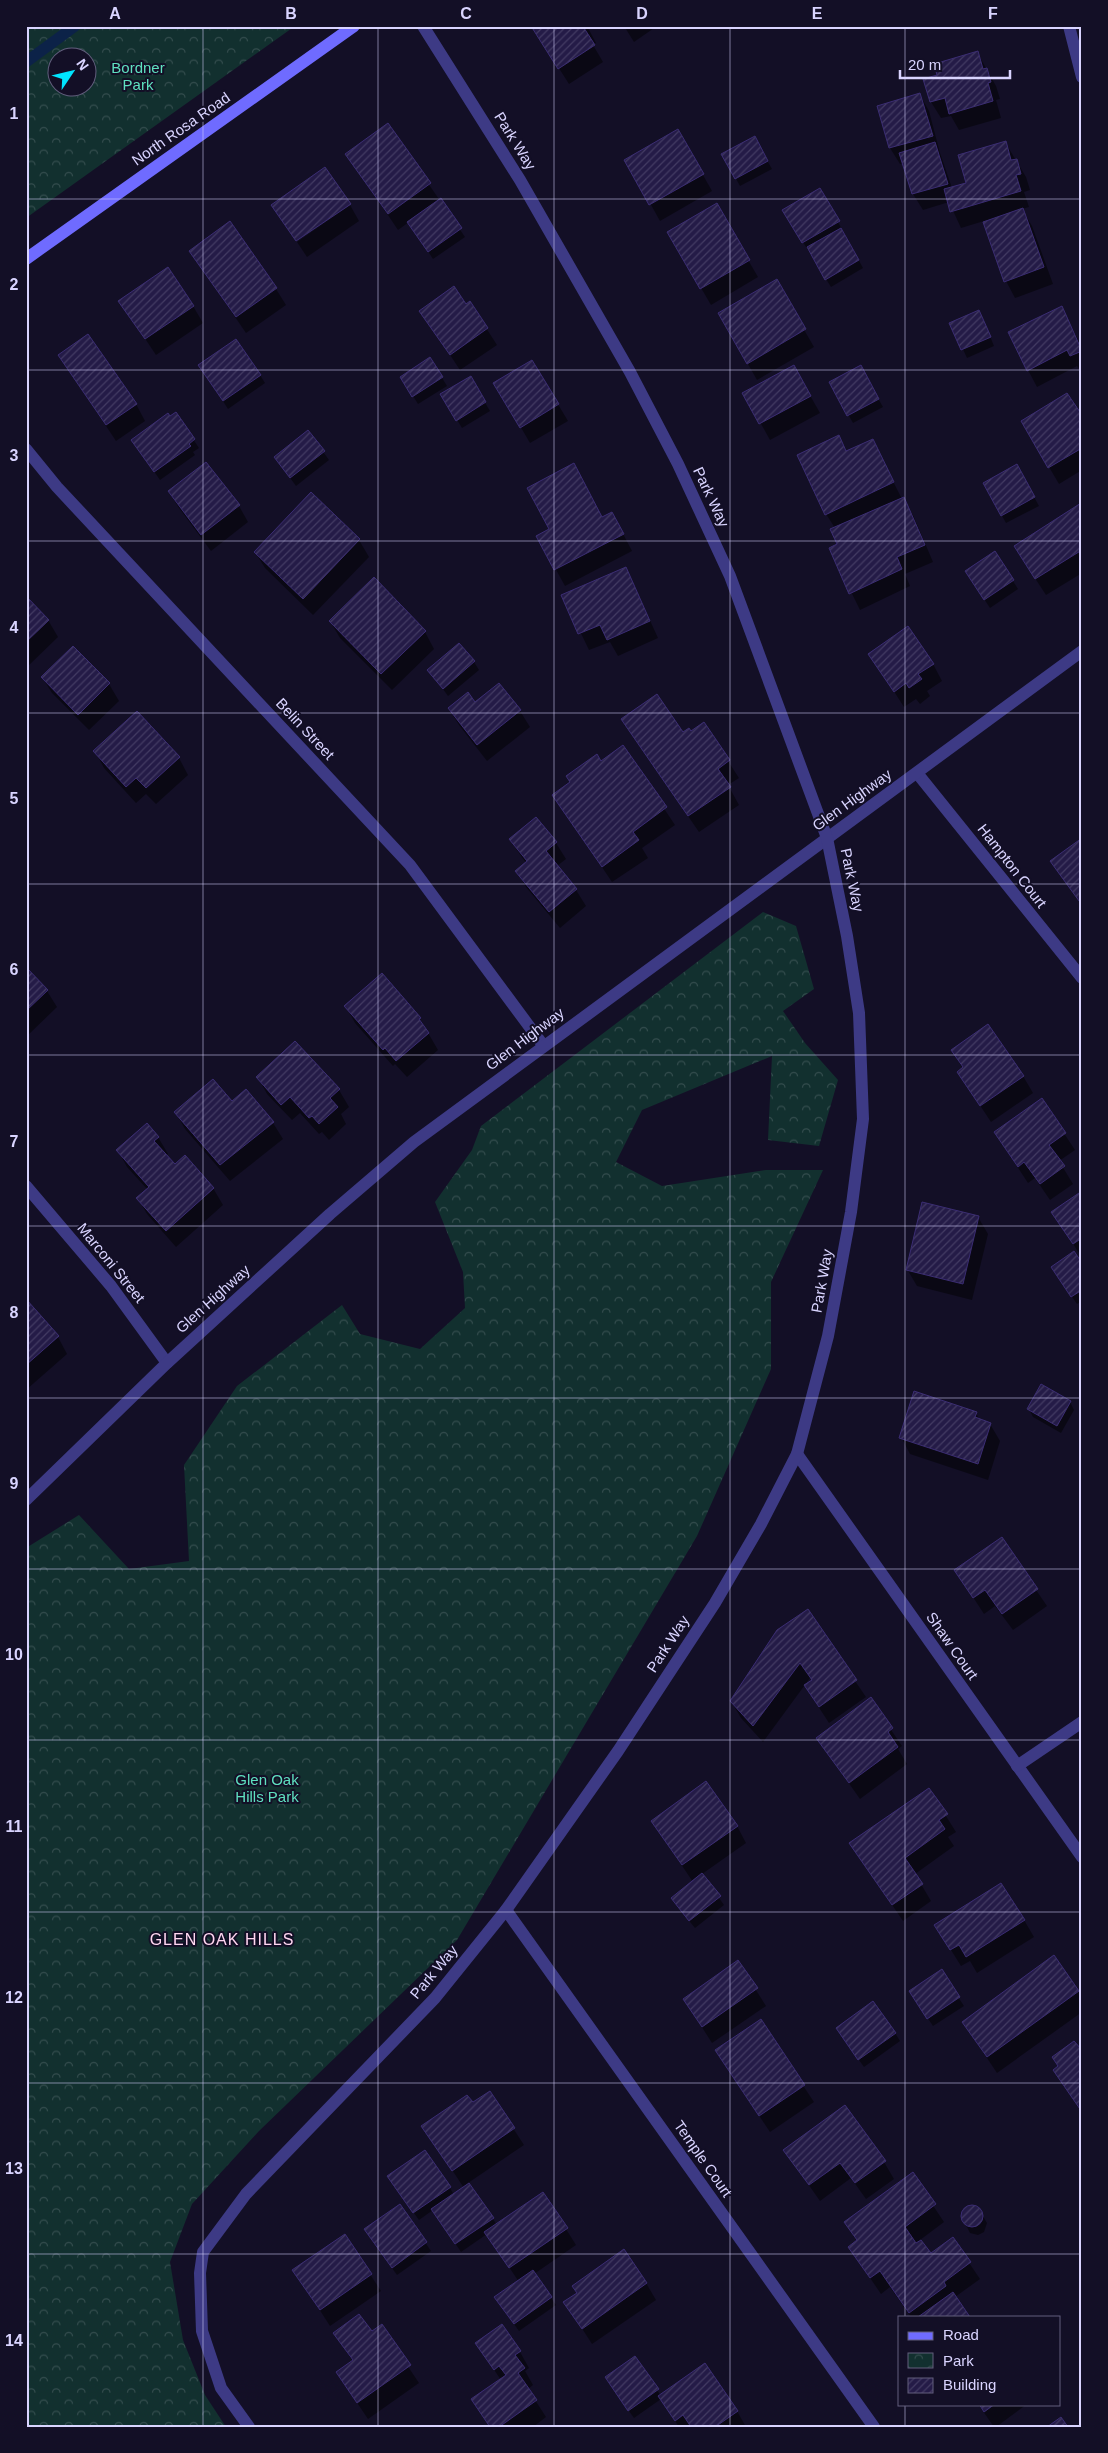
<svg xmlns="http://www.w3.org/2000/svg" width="1108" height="2453" font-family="Helvetica,sans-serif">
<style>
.park{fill:url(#park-crowns);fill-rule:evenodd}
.shadow{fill:#0007}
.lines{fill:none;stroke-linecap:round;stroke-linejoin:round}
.stream{stroke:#0c2248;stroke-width:11}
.building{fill:url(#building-hatch);stroke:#3b2d73}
.street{stroke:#3d3a85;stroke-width:12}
.secondary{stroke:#6f6bff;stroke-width:12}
.grid{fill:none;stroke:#d9d4ff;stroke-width:1;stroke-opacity:0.55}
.labels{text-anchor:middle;stroke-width:4;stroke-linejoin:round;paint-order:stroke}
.park-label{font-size:15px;fill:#5fe0c0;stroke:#130f26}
.street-label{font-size:15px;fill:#d9d4ff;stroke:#130f26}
.neighbourhood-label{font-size:16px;letter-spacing:1px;fill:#ffd6f0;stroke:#130f26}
.neatline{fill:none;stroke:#d9d4ff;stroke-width:2}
.grid-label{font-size:16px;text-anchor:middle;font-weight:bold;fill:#d9d4ff}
</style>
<defs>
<pattern id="park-crowns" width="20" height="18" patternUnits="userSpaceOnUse" patternTransform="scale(1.25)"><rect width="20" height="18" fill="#12302f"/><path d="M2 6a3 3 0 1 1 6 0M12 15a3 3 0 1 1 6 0" fill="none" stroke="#344d4e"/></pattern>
<pattern id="building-hatch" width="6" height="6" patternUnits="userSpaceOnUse" patternTransform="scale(1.25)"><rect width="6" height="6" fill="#241b47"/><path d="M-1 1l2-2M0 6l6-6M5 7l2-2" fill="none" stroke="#433b63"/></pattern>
</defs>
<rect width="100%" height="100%" fill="#130f26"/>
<g class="park">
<path d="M26,26H295L26,218ZM58,58H88V88H58Z"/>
<path d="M763,912L796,926L814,989L783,1011L805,1043L838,1080L819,1146L768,1140L772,1056L642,1110L616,1162L662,1186L766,1170H823L771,1282V1369L697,1536L457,1940L259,2131L192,2204L170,2262L183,2340L205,2395L226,2427H26V1548L79,1515L129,1569L189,1561L184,1465L237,1386L342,1305L360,1334L420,1349L465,1308L463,1272L435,1202L472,1150L481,1126Z"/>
</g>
<g class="shadow">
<path d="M532,26H587L596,43L593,45L603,62L569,84Z"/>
<path d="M624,26H657L634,42Z"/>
<path d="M977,52L996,86L1000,99L996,100L1001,118L959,130L951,116L941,118L931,102L925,80L939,76Z"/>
<path d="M920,95L929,111L940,153L952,188L967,183L1005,142L1026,177L1030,190L1024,192L1029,207L1022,209L1032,226L1053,284L1015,298L1006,281L984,221L961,228L949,202L923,210L913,194L904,163L900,164L890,148Z"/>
<path d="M388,125L465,237L433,259L409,222L398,230L347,154Z"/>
<path d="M678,131L712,191L660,221L626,160Z"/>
<path d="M754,138L772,169L740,186L723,155Z"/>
<path d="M820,189L863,268L831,287L783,210Z"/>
<path d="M350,205L359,221L307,257L297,242Z"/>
<path d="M716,205L758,277L711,305L669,233Z"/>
<path d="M190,251L276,289L286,305L246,333Z"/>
<path d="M776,281L814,347L757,380L719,313Z"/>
<path d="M120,301L193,306L203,323L156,355Z"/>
<path d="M470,303L497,345L460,370L421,311L466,305Z"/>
<path d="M1061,308L1082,347V372L1077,366L1037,387L1028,370Z"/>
<path d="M983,319L994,346L967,358L951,323Z"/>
<path d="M59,355L136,404L145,421L116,441Z"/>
<path d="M430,358L447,386L418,404L401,377Z"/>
<path d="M532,361L568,421L530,443L495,383Z"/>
<path d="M860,367L883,407L853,423L830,382Z"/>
<path d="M205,373L260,375L265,383L228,409Z"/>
<path d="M470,378L490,411L462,428L442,395Z"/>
<path d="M803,383L820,413L770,440L744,393Z"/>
<path d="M176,414L199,448L193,452L195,455L160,480L138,448Z"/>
<path d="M1082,417V470L1059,484L1022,421Z"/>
<path d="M308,431L329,460L296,486L275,457Z"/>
<path d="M838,437L847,452L872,440L902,499L913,515L933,562L905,574L910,586L860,610L830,549L839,545L835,528L826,514Z"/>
<path d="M1017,466L1039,506L1006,523L984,483Z"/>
<path d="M169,492L239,506L248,522L211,551L179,508Z"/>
<path d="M311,494L359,540L369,557L313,615L265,568L255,552Z"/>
<path d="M1081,505L1082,573L1046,595L1025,563Z"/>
<path d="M603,518L621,530L632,551L565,586L538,537L551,530Z"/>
<path d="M995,552L1018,589L990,608L971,579Z"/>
<path d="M626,568L658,638L618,656L610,642L589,650L563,596Z"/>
<path d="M26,598L48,620L58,637L26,668Z"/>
<path d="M330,621L425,632L434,649L392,690L340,638Z"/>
<path d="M72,647L109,684L119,701L89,730L52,693L42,677Z"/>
<path d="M870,654L933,664L942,681L927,691L930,696L920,704L916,699L904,707Z"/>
<path d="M474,662L479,670L448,696L429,670Z"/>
<path d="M475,704L520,711L530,727L487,761L459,725L449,709Z"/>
<path d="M137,712L179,758L188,775L156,804L146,794L136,803L104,768L95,751Z"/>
<path d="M704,724L739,778L728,785L739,805L699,832L632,735L683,734L691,732Z"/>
<path d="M623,747L675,825L642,848L648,858L612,882L554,796Z"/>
<path d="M536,819L556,843L566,859L557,866L576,890L586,906L560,928L526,887L517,871L526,863L510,840Z"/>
<path d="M1082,840V906L1052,861Z"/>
<path d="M26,969L47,991L57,1007L26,1037Z"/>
<path d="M382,975L420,1019L438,1050L407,1077L395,1064L393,1066L355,1023L346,1006Z"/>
<path d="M295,1042L339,1090L349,1107L341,1114L346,1124L329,1140L322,1132L319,1134L300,1113L292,1120L267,1094L258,1077Z"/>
<path d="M953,1051L1023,1076L1033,1093L991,1122L958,1072L963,1069Z"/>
<path d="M1042,1100L1075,1150L1059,1161L1073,1184L1050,1200L1035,1178L1028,1183L995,1133Z"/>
<path d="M232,1103L273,1123L283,1139L230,1181L185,1129L176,1113Z"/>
<path d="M158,1137L168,1154L166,1156L174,1166L213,1188L223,1205L176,1247L147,1214L138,1198L147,1189L127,1167L118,1150Z"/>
<path d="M1082,1193V1258L1053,1212Z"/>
<path d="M978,1217L988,1234L972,1300L917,1286L907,1269Z"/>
<path d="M1082,1265V1301L1077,1304L1057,1275Z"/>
<path d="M26,1301L58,1337L67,1354L26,1390Z"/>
<path d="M1070,1402L1074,1410L1061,1433L1033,1417L1029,1409Z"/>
<path d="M976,1413L980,1421L990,1424L1000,1441L988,1480L910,1454L901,1437Z"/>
<path d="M1001,1539L1047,1606L1013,1630L995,1606L984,1614L956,1571Z"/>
<path d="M807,1611L866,1697L829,1723L805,1686L812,1681L810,1678L763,1742L741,1718L731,1701Z"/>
<path d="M870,1699L902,1746L898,1749L907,1764L860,1799L817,1738Z"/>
<path d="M929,1789L956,1832L948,1837L954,1846L915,1874L931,1901L903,1921L851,1844Z"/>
<path d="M652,1821L737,1826L746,1843L702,1874L724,1905L695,1928L677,1906L693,1882Z"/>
<path d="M1024,1920L1034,1937L977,1973L970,1961L961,1966L946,1942Z"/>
<path d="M738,1962L766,2006L712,2043L684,1999Z"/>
<path d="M941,1971L964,2006L933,2026L915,1999Z"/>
<path d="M1078,1991L1082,1997V2012L997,2073L963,2022Z"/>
<path d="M760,2021L814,2102L770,2132L716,2051Z"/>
<path d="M837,2029L895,2033L900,2041L864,2067Z"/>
<path d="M1082,2052V2113L1054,2070Z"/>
<path d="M490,2093L524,2145L468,2183L497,2225L566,2229L576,2245L534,2274L556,2305L519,2331L501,2306L519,2282L487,2234L461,2252L433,2210L419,2220L393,2184L450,2188L454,2195L464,2188L423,2126L473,2104Z"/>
<path d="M785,2151L884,2162L894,2179L866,2199L851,2178L820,2201Z"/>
<path d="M912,2174L944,2222L920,2240L930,2255L953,2239L980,2279L955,2297L969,2317H911L890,2287L881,2294L849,2247L857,2242L846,2222Z"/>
<path d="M972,2205L978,2208L987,2223L984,2232L978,2235L970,2233L962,2217L964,2209Z"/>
<path d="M400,2206L431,2251L397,2275L370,2238Z"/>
<path d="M345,2236L381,2291L330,2326L294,2270Z"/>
<path d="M646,2283L656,2300L592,2344L565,2302Z"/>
<path d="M381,2326L419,2383L368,2419L337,2373L353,2362L335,2333H371Z"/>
<path d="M476,2343L520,2352L529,2368L525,2371L533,2385L528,2389L546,2417L533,2427H490L473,2400L501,2380Z"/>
<path d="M635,2358L661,2396L737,2411L746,2427H679L661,2399L634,2418L611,2386Z"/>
<path d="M978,2404H1027L996,2427H994Z"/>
</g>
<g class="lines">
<path class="stream" d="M26,62L75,26"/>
</g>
<g class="building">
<path d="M531,26H587L584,28L595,45L558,69Z"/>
<path d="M978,51L983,69L987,68L991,82L988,83L993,101L949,114L945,98L930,102L923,79L937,75L934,64Z"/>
<path d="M920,93L933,136L889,148L877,106Z"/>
<path d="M388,123L431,183L388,214L345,154Z"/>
<path d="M678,129L704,174L649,205L624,160Z"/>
<path d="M755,136L768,161L735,179L721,154Z"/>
<path d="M1006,141L1011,160L1017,159L1021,174L1016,175L1021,191L950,212L944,189L966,183L958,155Z"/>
<path d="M935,142L948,184L912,194L899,153Z"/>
<path d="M325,167L351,204L296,241L271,205Z"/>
<path d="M820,188L840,221L802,243L782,210Z"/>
<path d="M441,198L462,228L428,252L407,222Z"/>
<path d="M717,203L750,260L700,289L667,232Z"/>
<path d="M1023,208L1044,267L1004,282L983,222Z"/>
<path d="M230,221L277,288L236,317L189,251Z"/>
<path d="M841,228L859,260L825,280L807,247Z"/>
<path d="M168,267L194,306L145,339L118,301Z"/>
<path d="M777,279L806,329L747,364L718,313Z"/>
<path d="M454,286L466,304L470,301L488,328L450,355L419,311Z"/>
<path d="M1062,306L1082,351L1070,356L1067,350L1027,371L1008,332Z"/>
<path d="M979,310L991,337L961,350L949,323Z"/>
<path d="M88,334L137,404L106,425L58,355Z"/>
<path d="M236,339L261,375L223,401L198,365Z"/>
<path d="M430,357L443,377L412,397L400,377Z"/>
<path d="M532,360L559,404L520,428L493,383Z"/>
<path d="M794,365L811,396L759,424L742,393Z"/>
<path d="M861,365L879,399L847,416L829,382Z"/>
<path d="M471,376L486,402L456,421L440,394Z"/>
<path d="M1067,393L1082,415V448L1048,468L1021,421Z"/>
<path d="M176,412L195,439L189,444L191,446L154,472L131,440L168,413L170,416Z"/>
<path d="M308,430L325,451L290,478L274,457Z"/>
<path d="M839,435L846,451L873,439L894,482L825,515L797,455Z"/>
<path d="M206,462L240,505L201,535L168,491Z"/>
<path d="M574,463L602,517L612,512L624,534L554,570L536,536L549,529L527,488Z"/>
<path d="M1017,464L1035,497L1001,516L983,483Z"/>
<path d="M311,492L360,539L303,599L254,552Z"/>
<path d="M904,497L925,545L897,557L902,569L849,594L829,548L837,544L830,529Z"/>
<path d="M1081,503L1082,550L1035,579L1014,546Z"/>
<path d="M995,551L1014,580L984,600L965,571Z"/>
<path d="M626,567L650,621L607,640L600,625L578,634L561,595Z"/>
<path d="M374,577L426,631L381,674L329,621Z"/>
<path d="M26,596L49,620L26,642Z"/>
<path d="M908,626L934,664L918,674L922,679L909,688L906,683L894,692L868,654Z"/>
<path d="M459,643L475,661L443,689L427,670Z"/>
<path d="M73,646L110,683L78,715L41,677Z"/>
<path d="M499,683L521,710L477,745L448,708L468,692L475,702Z"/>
<path d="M657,694L683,732L689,728L691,731L704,722L730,760L718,769L731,787L688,816L621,719Z"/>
<path d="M137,711L180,757L146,788L136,778L126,787L93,751Z"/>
<path d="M623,745L667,807L633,832L639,840L602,867L552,795L570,782L566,776L597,754L601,761Z"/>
<path d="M536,817L557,842L546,851L577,889L549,912L515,871L527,861L509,839Z"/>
<path d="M1082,838V905L1050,861Z"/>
<path d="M26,967L48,990L26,1011Z"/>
<path d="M382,973L421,1018L419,1019L429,1033L396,1061L385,1048L383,1050L344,1006Z"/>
<path d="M988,1024L1024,1076L980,1106L957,1072L963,1067L951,1050Z"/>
<path d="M295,1041L340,1089L330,1098L338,1107L319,1124L312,1116L309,1118L290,1097L281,1105L256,1077Z"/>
<path d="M213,1079L232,1101L246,1089L274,1122L220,1165L174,1112Z"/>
<path d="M1042,1098L1066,1133L1049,1145L1065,1166L1040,1184L1024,1162L1018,1167L994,1132Z"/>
<path d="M147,1123L159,1137L154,1141L175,1164L185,1155L214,1188L166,1231L136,1198L149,1187L116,1150Z"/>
<path d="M1082,1191V1238L1073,1244L1051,1212Z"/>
<path d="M922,1202L979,1216L963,1284L906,1270Z"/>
<path d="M1074,1251L1082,1263V1290L1071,1297L1051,1267Z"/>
<path d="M26,1299L59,1336L26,1365Z"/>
<path d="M1041,1384L1071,1401L1057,1426L1027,1409Z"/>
<path d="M914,1391L977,1412L975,1417L991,1423L978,1464L899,1438Z"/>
<path d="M1002,1537L1038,1589L1002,1614L985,1590L973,1598L954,1570Z"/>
<path d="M808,1609L857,1680L819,1707L804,1685L812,1680L800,1663L753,1726L730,1701L777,1630Z"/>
<path d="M871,1697L893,1728L888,1732L898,1747L849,1783L816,1738Z"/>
<path d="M706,1781L738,1826L682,1865L651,1821Z"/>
<path d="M929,1788L948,1814L939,1820L945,1829L905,1858L923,1884L892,1905L849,1843Z"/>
<path d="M702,1873L721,1896L689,1921L671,1898Z"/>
<path d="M1001,1883L1025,1920L966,1957L959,1945L950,1950L934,1925Z"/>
<path d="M1054,1955L1079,1991L987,2057L962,2022Z"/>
<path d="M738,1960L758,1988L702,2027L683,1999Z"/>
<path d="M942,1969L960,1997L927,2019L909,1991Z"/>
<path d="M873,2001L896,2033L858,2060L836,2028Z"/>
<path d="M761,2019L805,2085L759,2116L715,2050Z"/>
<path d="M1074,2041L1082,2050V2112L1053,2070L1058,2066L1052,2057Z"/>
<path d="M490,2091L515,2128L452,2171L421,2126L467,2095L473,2102Z"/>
<path d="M845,2105L886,2161L855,2183L840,2163L809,2185L783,2150Z"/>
<path d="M425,2150L451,2187L413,2213L387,2176Z"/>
<path d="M913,2172L936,2204L905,2227L916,2243L921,2240L931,2253L953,2237L971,2262L944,2282L946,2286L909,2313L880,2271L870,2278L848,2247L857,2240L844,2222Z"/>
<path d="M469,2183L494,2218L455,2244L431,2209Z"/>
<path d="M543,2192L568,2228L509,2268L484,2232Z"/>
<path d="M400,2204L427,2242L392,2268L364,2229Z"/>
<circle cx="972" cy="2216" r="11"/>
<path d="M345,2234L372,2274L320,2310L292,2270Z"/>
<path d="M624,2249L647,2283L582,2329L563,2302L577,2293L572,2286Z"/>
<path d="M533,2270L552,2297L514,2324L494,2297Z"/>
<path d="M953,2292L970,2317H918Z"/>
<path d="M359,2314L372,2331L382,2324L411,2365L357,2403L336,2372L353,2360L333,2333Z"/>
<path d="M502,2324L521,2351L515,2355L525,2368L518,2373L537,2400L499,2427H490L471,2399L506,2375L499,2366L494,2370L475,2343Z"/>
<path d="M635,2356L659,2389L628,2411L605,2377Z"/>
<path d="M705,2363L738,2411L715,2427H691L683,2415L675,2421L658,2396Z"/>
<path d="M979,2404H995L984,2412Z"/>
<path d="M1061,2417L1068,2427H1047Z"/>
</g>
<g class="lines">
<g class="street">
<path d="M1069,26L1082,77"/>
<path d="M26,449L57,487L410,865L543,1045"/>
<path d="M917,773L1082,978"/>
<path d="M26,1186L111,1286L167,1363"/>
<path d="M797,1454L1082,1857"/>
<path d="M26,1500L167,1363L330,1214L414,1142L1082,651"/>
<path d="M1017,1766L1082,1722"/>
<path d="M506,1910L874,2427"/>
<path d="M249,2427L221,2388L202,2331L200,2273L203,2252L246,2194L435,1998L506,1910L618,1751L715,1603L761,1524L797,1454L828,1336L851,1212L863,1119L859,1013L847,936L827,838L730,576L678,464L630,372L520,180L423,26"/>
</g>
<path class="secondary" d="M26,259L354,26"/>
</g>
<path class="grid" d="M203,26V2427M378,26V2427M554,26V2427M730,26V2427M905,26V2317M26,199H1082M26,370H1082M26,541H1082M26,713H1082M26,884H1082M26,1055H1082M26,1226H1082M26,1398H1082M26,1569H1082M26,1740H1082M26,1912H1082M26,2083H1082M26,2254H1082M905,2404V2427"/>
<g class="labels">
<g class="park-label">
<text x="138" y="73">Bordner<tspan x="138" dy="17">Park</tspan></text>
<text x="267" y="1785">Glen Oak<tspan x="267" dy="17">Hills Park</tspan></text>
</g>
<g class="street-label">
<text transform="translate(181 129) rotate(-35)" y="5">North Rosa Road</text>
<text transform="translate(515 141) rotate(58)" y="5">Park Way</text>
<text transform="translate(711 497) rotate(65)" y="5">Park Way</text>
<text transform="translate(305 729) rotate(47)" y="5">Belin Street</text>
<text transform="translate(852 800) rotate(-36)" y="5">Glen Highway</text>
<text transform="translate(1012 866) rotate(52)" y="5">Hampton Court</text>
<text transform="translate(852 880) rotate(78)" y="5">Park Way</text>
<text transform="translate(525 1039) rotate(-37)" y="5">Glen Highway</text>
<text transform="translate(111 1263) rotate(51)" y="5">Marconi Street</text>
<text transform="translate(822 1281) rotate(-80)" y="5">Park Way</text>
<text transform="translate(213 1299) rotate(-42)" y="5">Glen Highway</text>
<text transform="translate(668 1644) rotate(-57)" y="5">Park Way</text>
<text transform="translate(952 1646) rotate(55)" y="5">Shaw Court</text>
<text transform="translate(434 1972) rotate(-50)" y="5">Park Way</text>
<text transform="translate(703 2159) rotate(55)" y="5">Temple Court</text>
</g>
<g class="neighbourhood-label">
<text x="222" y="1945">GLEN OAK HILLS</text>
</g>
</g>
<rect width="1108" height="2453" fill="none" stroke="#130f26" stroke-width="55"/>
<rect x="898" y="2316" width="162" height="90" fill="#130f26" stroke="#625e7d"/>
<rect x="908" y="2332" width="25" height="8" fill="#6f6bff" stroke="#625e7d"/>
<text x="943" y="2340" font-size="15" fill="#d9d4ff">Road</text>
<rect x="908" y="2353" width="25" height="15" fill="url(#park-crowns)" stroke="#625e7d"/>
<text x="943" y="2366" font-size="15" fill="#d9d4ff">Park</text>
<rect x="908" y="2378" width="25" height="15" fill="url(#building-hatch)" stroke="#625e7d"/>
<text x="943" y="2390" font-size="15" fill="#d9d4ff">Building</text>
<g transform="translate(72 72) rotate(55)"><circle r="24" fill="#130f26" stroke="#625e7d"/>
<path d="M0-4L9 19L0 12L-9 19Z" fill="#00e5ff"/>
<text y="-8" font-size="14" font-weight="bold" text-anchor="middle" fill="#d9d4ff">N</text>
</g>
<path d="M900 70v8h110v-8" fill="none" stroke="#d9d4ff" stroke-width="2.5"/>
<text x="908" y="70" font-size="15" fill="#d9d4ff" stroke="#130f26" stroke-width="4" paint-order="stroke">20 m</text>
<rect x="28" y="28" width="1052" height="2398" class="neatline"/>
<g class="grid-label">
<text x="115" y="19">A</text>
<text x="291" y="19">B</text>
<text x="466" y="19">C</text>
<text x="642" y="19">D</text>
<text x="817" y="19">E</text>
<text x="993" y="19">F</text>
<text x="14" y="119">1</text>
<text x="14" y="290">2</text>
<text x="14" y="461">3</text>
<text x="14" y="633">4</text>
<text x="14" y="804">5</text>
<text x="14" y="975">6</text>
<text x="14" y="1147">7</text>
<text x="14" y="1318">8</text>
<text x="14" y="1489">9</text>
<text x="14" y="1660">10</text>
<text x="14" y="1832">11</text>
<text x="14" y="2003">12</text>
<text x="14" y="2174">13</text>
<text x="14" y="2346">14</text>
</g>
</svg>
